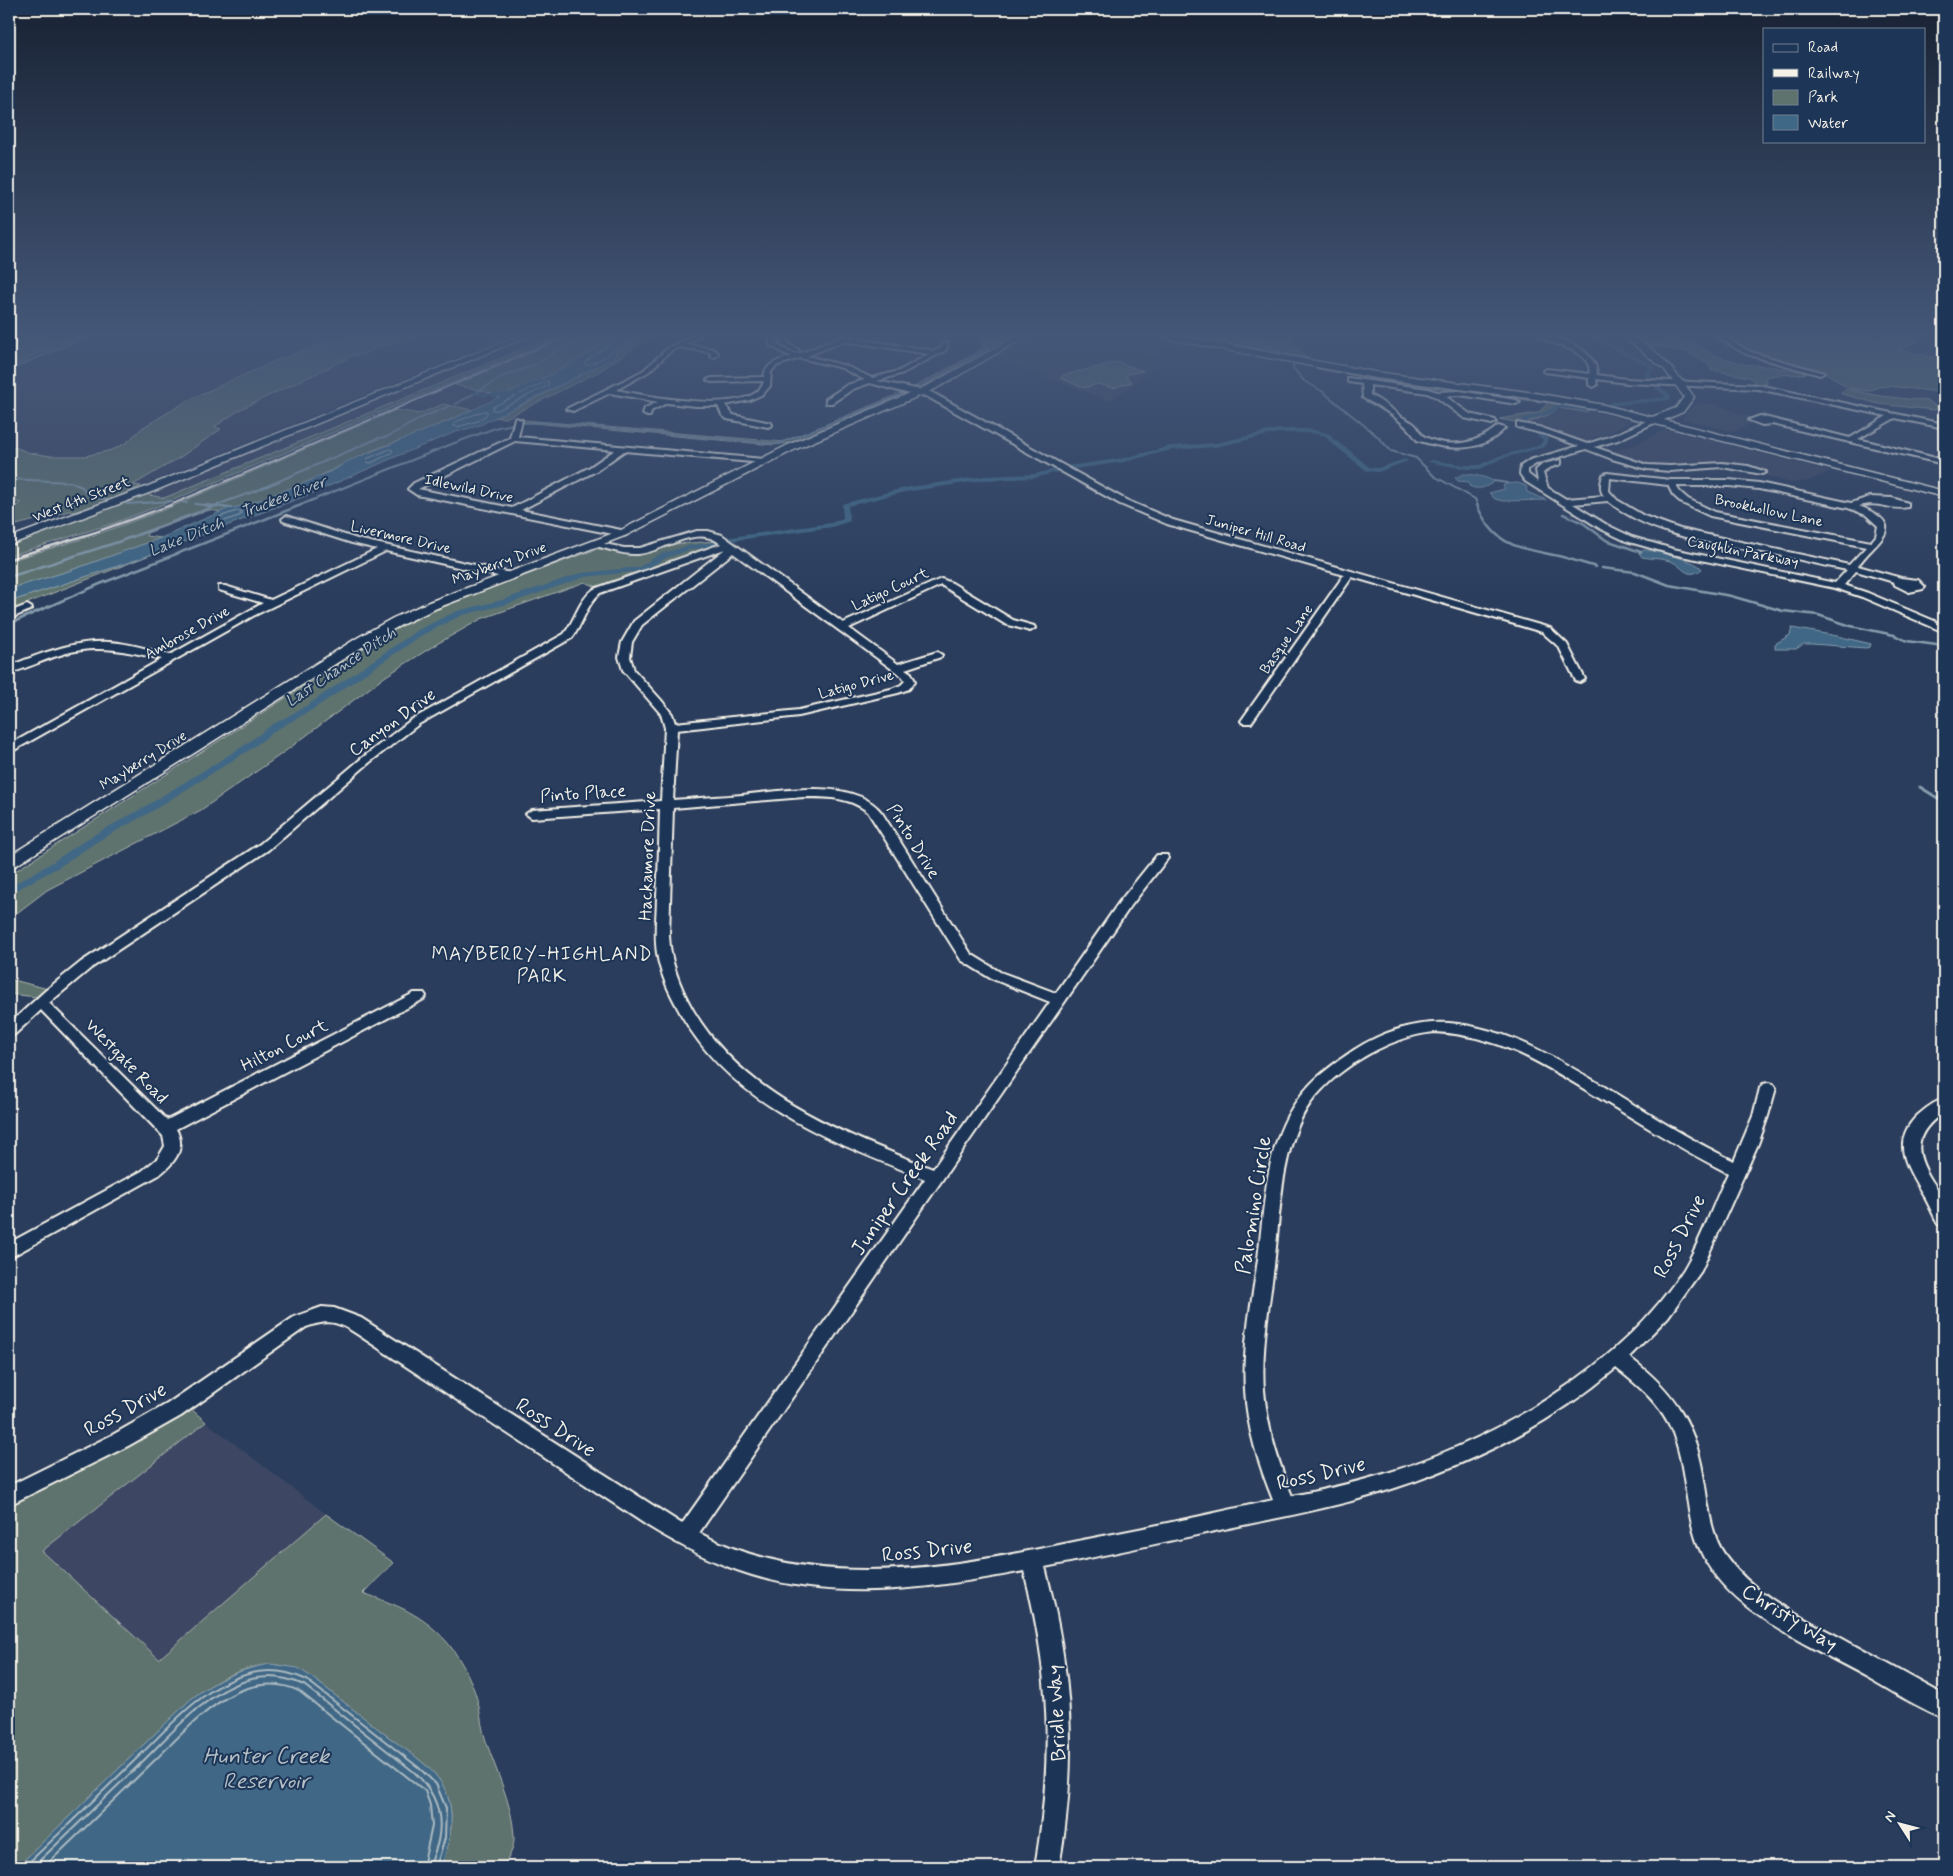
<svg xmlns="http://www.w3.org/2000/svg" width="1953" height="1876" font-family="Mynerve,sans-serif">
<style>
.built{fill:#3c4764}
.green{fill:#5f736e;stroke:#aab2ab}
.water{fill:#3f6786;stroke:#879ead}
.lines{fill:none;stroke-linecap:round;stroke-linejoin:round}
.shore-far1{stroke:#acbac1;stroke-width:1}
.shore{stroke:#acbac1;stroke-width:2}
.stream-far2{stroke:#879ead;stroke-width:2}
.stream-far1{stroke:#879ead;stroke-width:2.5}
.stream{stroke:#879ead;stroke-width:3}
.canal{fill:#3f6786;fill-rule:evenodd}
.minor-casing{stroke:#f4f1e8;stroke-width:4}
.major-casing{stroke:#f4f1e8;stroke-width:3}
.minor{fill:#1d3557;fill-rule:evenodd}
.major{fill:#1d3557;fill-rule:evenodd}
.rail-far1{stroke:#f4f1e8;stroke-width:2}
.rail{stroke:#f4f1e8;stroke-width:2.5}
.labels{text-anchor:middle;stroke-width:4;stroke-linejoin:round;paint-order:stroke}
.far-street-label{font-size:15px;fill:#f4f1e8;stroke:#1d3557}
.far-water-label{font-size:16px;font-style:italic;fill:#b5c1c6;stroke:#1d3557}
.street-label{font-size:18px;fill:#f4f1e8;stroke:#1d3557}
.neighbourhood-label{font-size:19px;letter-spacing:1px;fill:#f4f1e8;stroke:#1d3557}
.near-street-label{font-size:21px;fill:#f4f1e8;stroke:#1d3557}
.near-water-label{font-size:22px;font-style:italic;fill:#b5c1c6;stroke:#1d3557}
</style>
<rect width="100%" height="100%" fill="#2b3d5d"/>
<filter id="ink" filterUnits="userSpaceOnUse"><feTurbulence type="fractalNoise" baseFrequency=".02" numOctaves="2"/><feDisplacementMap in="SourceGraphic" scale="10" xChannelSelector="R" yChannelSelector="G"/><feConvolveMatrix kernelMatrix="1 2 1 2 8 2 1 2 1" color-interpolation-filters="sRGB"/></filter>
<g filter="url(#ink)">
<g class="built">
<path d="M83,336H345L280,359L192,398L142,428L126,443L112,450L85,456H51L30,453L9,445V368L39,353Z"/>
<path d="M418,336H510L141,486L132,485L158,471L220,429L213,427L241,409L355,355H360L383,346Z"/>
<path d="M531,336H554L164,498L144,494Z"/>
<path d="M1030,336H1156L1185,342L1178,345L1170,343L1141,363L1154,369L1110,401L994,358Z"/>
<path d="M455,385L484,391L488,393L505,395L473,410L443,404L419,414L396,410Z"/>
<path d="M1697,403L1716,404L1749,417L1746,419L1751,423L1735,432L1682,419L1683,416Z"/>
<path d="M1562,408L1585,412L1588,410L1632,421L1611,432L1580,442L1525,424Z"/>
<path d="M1664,430H1670L1830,471L1808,481L1791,483L1760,474L1763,470L1740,465L1705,462L1661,466L1640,462L1612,451L1634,445Z"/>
<path d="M206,1422L326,1514L159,1659L42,1551Z"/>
</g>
<g class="green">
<path d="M9,336H83L39,353L9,368Z"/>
<path d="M345,336H418L383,346L360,355H355L241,409L214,427L221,429L179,458L133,485L141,486L110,500L73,512L69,511L9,527V510L21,503L9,501V445L30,453L51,456H85L112,450L126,443L142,428L192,398L280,359Z"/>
<path d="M554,336H561L169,502L114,523L9,556V544L144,494L164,498Z"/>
<path d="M570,336H611L593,351L551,375L505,395L488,393L484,391L455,385Z"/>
<path d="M642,336H651L600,371L506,418L493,417L524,404L614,358L616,352Z"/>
<path d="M1004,336L1009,337L926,385L914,387L981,350L983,345L979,339L998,338Z"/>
<path d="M1194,336H1292V343L1308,359Z"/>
<path d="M1634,336C1646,336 1652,345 1664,342L1661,336H1673L1679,341L1693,343L1711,354L1744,364L1808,371L1807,373C1793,377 1778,372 1764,378L1768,382L1764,386L1752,384L1754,381L1749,377L1711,370L1709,365L1687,352L1644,344Z"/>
<path d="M1721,336H1912L1917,341L1898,350L1944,359V386L1938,392L1889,386L1878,387L1869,391L1852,389L1845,386L1825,372L1748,352Z"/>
<path d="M1118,362L1143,371L1128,374L1126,377L1132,382L1113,388L1098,384L1084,388L1060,378L1064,375Z"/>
<path d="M1314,367C1406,383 1499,392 1592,409L1585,412L1558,408L1550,414L1525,424L1499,419L1538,413L1548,403L1388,382L1318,369Z"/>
<path d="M1846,389L1880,396L1928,401L1937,407L1935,410L1925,409L1879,404L1842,394L1841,392Z"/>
<path d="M903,392L904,395L789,443L773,445L522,422L524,420L784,442Z"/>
<path d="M443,404L473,410L407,438L373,450L307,482L246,505L221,512L210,510L203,512L147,533L146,536L161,538L69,571L9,589V561L98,534L166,509L396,410L419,414Z"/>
<path d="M206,533L30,602L9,614V602L139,559Z"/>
<path d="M717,541L720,542L719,545L597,587L585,582L481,619L435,645L386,676L283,753L201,810L47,890L9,919V875L389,632L453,602L597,549L650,551L675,544Z"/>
<path d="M9,979L48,989L37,997L9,994Z"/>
<path d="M190,1408L206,1422L42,1551L159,1659L326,1514L394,1563L363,1593C397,1605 422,1614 447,1642C462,1660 474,1684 479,1707C481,1718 482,1730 486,1741C496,1771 512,1803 514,1835C515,1847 509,1858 503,1867H441C450,1844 456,1816 446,1792C436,1767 406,1751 386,1735C360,1715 335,1695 310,1676C270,1651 225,1673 191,1699L17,1867H9V1506L146,1434Z"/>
</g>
<g class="water">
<path d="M611,336H642L616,352L614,358L480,425L453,433L402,454L313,493L139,559L9,602V589L69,571L161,538L227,509L246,505L307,482L336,469L346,462L449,421L529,383L551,375L593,351Z"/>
<path d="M1463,474C1470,474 1490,477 1494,482C1486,487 1479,491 1469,486V482L1458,481L1455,478Z"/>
<path d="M1518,483L1526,486L1527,492L1546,500L1503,501L1495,499L1489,493L1505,489L1503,486L1505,484Z"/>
<path d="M1644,550C1654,550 1698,561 1702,569C1686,581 1683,565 1670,561C1661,558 1651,559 1642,557L1639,553Z"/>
<path d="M1792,628L1837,636L1871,644L1870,647L1866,648L1812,644H1804L1796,649H1775V644L1790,635Z"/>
<path d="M270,1664L298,1668L310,1676C335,1695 360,1715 386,1735C406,1751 436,1767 446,1792C456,1816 450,1844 441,1867H17L191,1699C216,1680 240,1669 270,1664Z"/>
</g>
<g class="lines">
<g class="shore-far1">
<path d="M613,336L610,344L585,362V365C597,365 623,344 633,336"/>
<path d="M548,381L549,385L498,410H492L493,407Z"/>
<path d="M484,411H487V414L478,421L457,427L454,426V423Z"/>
<path d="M391,449L393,451L391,453L371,463L366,462L367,459Z"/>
<path d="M237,511H241V515L219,523L216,522L217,518Z"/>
</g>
<g class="shore">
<path d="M24,1867C60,1833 96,1798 131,1764C166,1731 200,1687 248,1674C269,1668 288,1671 307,1680L418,1767L436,1784L446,1808L445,1838L436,1867"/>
<path d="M33,1867C68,1833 103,1800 138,1766C171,1734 203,1694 248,1680C268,1674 286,1677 304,1685L414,1772C435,1791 444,1813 438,1841C436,1850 432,1858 430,1867"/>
<path d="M44,1867C81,1832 118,1796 154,1761C180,1736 204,1708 237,1692C258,1683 278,1681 299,1691L425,1791L430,1805L432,1826L423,1867"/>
</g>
<g class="stream-far2">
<path d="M1229,336L1271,347L1283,354"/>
<path d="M1293,364V368L1304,381L1322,391L1376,435L1391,451L1416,458L1434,476L1475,499L1478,506"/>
<path d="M9,370L88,336"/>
<path d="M923,385L987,348V342L1007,336"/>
<path d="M456,404L504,376L535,365L563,347L587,336"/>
<path d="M520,423L541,422L778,444L901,395"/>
<path d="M9,479L70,482L82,487L88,495L109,501"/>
<path d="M1494,481L1507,483"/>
<path d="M182,502L187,503"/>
<path d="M127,504L172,501"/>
<path d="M195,504L215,506"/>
<path d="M214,506L258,490L379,438L387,437L423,417L450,406"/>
<path d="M298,506L452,444L498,427L514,424"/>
</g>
<g class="stream-far1">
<path d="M204,505L231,508"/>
<path d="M1477,505C1497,552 1525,547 1566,558C1576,561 1586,564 1596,567"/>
<path d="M1563,514L1583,523L1606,540L1641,552"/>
<path d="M1602,568L1635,572L1669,585L1731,596L1783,611L1818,615L1851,626L1894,635L1907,641L1944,646"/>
<path d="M9,577L118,542L218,505"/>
<path d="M9,624L100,584L301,505"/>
</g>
<path class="stream" d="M1920,787L1944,802"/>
<g class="canal">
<path d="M1588,336H1595L1653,365L1655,368L1650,373L1654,380L1649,381L1644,373L1649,367Z"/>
<path d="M1655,383L1670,394L1671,400L1611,406L1608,404L1611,402L1666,397L1653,386V384Z"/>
<path d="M475,391L488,394L489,395L486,397L473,394V392Z"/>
<path d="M519,393L521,394V396L493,397L490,395L493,393Z"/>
<path d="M1558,404L1588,409L1585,411L1559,408L1550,414L1528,420L1527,423L1522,422L1523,418L1546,412Z"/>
<path d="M1278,429H1311L1330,434L1333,439L1349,450L1369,467L1378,468L1405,459L1408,461L1378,472L1367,471L1329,441L1326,436L1311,433H1278L1216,447L1171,450L1124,462L1068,470L1065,468L1068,466L1124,458L1171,446L1216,443Z"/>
<path d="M1533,430H1537L1548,439L1545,447L1503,458L1480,469H1465L1428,462L1431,460L1465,465H1479L1499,456L1540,445L1543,440L1533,432Z"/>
<path d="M1059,468L1062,470L1061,471L1035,478L985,480L905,492L848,506L850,521L832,527L731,541L727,539L731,537L831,523L843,518L842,504L904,488L985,476L1035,474Z"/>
<path d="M719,541L723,543L722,545L689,550L666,558L642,571L585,577L508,604L463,615L448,622L424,634L312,710L276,730L251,749L149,813L98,841L59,867L9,894V887L51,863L90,837L141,809L245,745L270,726L306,706L418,630L442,618L457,611L502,600L581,573L639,567L660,554L688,546Z"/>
</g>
<defs>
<g id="minor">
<path d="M692,336H700L686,344L713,349L718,353L715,357H711V353L709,352L679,347L672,350L648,372L616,390C642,395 756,418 764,381L711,382L707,380L711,378L764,377C765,363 780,360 792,356L785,354L770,345V336H776L775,343L789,352L799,354L843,336H851L850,338L935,351L941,348L944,343H948L946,350L903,373L877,381L931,392L1126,500L1173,520L1550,628L1567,644L1585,679L1580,682L1576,681L1559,647L1542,632L1352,577L1251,723H1243L1241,721L1344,575L1167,524L1120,504L926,396L906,393L870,383L853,389L832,403H826V399L847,385L865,380L842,368L800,358L776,366L771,372L770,386L763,394L750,400L725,405L733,415L771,423L772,425L768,427L727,419L722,415L718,406H696L667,403L651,411L650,416H647L643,414L645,408L658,402L610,393L573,411L566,409L629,378L644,370L668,348ZM844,341L929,354L899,371L872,378L846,366L807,356Z"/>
<path d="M781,336H787L788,344L799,350V352H795L783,346L780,339Z"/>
<path d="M1540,336C1561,336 1597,350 1597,375L1627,379L1758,385L1944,424V428L1895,418L1858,439L1944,460V464L1772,424L1762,425L1749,420L1760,416L1850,438L1887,416L1758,389L1627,383L1596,379L1597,385L1593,387L1589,385V378L1545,372L1543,371L1547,369L1590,374C1590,347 1555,348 1540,336Z"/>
<path d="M1715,336H1723L1750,352L1824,373L1820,375L1746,354Z"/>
<path d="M1348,378L1428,389L1437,392L1460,391L1516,400L1520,402L1516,404L1460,395L1445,396L1470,414L1495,420L1496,422L1492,424L1464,418L1436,397L1427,393L1370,385V395C1381,401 1389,407 1399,415C1404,419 1411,421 1415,425C1419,429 1420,435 1425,437C1450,449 1478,444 1498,426L1505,428C1482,454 1447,450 1417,440C1405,421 1383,408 1363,398L1362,384L1348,382Z"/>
<path d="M515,418L522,420L518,437L764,459L768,461L764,463L624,451L596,471L521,510L626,531V535L623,536L417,495L408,489L414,483L510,438ZM515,441L615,450L590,467L512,508L418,489Z"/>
<path d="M1651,419H1654V423L1618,440L1594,447L1647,465L1670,466L1722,463L1748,466L1766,472L1762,474L1722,467L1670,471L1647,469L1612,459L1586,449L1536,464L1528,469V474L1538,482L1536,470L1543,464L1561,460V464L1549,468L1543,473L1548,488L1566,499L1604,496C1599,489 1601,483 1603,475L1607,473L1671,480H1729L1759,483L1851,503L1870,497L1892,498L1908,503V507C1889,511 1880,500 1859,506C1912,527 1874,541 1858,566L1901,578L1918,580L1925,587L1923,589L1909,592L1895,585L1894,582L1856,571L1844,585L1868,593L1944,625V632L1862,597L1835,588L1672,554L1626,541L1601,529L1525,481L1520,474L1521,466L1530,460L1579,446L1549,435L1517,427V423L1539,427L1587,444L1612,436ZM1610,478L1668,485L1673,495L1682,503L1710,516L1866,547L1849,565L1680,529L1644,516L1617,500L1609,491ZM1676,486H1729L1759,489L1848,508L1866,515L1878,526L1876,536L1871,542L1715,512L1688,499L1680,492ZM1608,501C1652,537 1714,543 1768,553C1794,558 1821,565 1847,570L1835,583L1673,549L1632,537L1607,525L1573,504Z"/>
<path d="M286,516L357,539L511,573L516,576L511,579L386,551L253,616L9,753V745L162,659C126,651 95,643 60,655C43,660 26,669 9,673V666C41,654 74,640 109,642C130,643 150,650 170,655L263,603L219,590V586H225L271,600L377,549L352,543L283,521L282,519Z"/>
<path d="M697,531H708L722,535L843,623L941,579L952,583L1013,620L1034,626L1035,628L1030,631L1005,624L941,585L849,628L898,664L937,652L942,655L941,657L905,669L911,673L915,681L909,689L898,693L799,716L677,730L673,800C696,798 719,797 742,795C781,791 855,777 882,813L971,954L1000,972L1056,993L1120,901L1157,855H1167L1168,858L1130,907L699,1533C820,1596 962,1565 1088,1539C1150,1527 1212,1514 1273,1500C1259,1465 1247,1429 1245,1390C1242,1346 1252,1303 1258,1259C1265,1204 1265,1139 1302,1094C1316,1076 1335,1063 1354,1050C1382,1032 1415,1021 1449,1023C1507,1028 1554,1057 1603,1086C1646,1112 1688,1139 1734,1161L1753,1116L1760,1088L1763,1084L1768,1083L1773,1084L1776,1088L1768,1116L1758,1144L1701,1271L1668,1317L1629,1357C1677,1393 1697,1427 1705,1486C1709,1510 1711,1535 1725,1555C1753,1595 1799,1616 1841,1638C1875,1657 1910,1676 1944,1695V1718C1918,1709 1892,1691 1867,1677C1813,1647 1730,1613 1702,1554C1684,1516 1688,1472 1673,1433C1663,1406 1638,1385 1616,1368C1547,1428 1460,1469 1373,1495C1326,1509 1277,1518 1229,1528C1168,1541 1106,1555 1045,1567C1072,1671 1078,1761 1059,1867H1035C1053,1762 1051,1675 1024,1571C936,1588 840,1602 752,1575C715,1564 681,1546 648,1526L357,1334C337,1321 329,1319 306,1327L181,1416L128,1446L9,1505V1486L114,1434L167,1404L294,1317L322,1307L334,1308L361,1318L682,1524L925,1179C834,1142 733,1106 682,1016C671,996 660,975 657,953C654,934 657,914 657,896C659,867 659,838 660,809L532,818L526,814L532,810L661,801L665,728L661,714L623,670L619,657L622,642L634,621L725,549L600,593C586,605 583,624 572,638L419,724L370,762L268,850L91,968L49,1003L167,1120L414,993H424L426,996L424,999L176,1129C187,1149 174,1163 159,1175L9,1258V1243L142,1171L158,1158L165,1146L163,1136L41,1010L14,1035L9,1037V1024L45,991L81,962L260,844L362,758L411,720L564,634C576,619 578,601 594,589L721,544C696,523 665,552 637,554C623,555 609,549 596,546V542L624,548H640ZM733,553L903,677L905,681L901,685L891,689L799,710L675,723L672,714L661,700L634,670L630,657L632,642L642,625ZM804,797C828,797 849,797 868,812L961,960L990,978L1050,1002L933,1169C843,1133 744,1097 693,1010C680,987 670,962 669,935L673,808ZM1435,1032C1500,1035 1546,1066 1599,1098C1642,1124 1684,1151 1728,1173C1713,1204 1702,1239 1684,1269C1619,1370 1496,1439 1384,1474C1354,1483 1323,1490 1292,1496C1278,1462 1267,1427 1264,1390C1261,1349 1269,1307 1274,1266C1280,1217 1280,1162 1302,1117C1324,1074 1388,1036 1435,1032Z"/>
<path d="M27,605L32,608L30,610L9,619V612Z"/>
<path d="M1944,1099V1112C1914,1133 1913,1151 1932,1181C1936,1187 1943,1195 1944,1202C1946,1209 1944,1219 1944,1225L1938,1224C1933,1214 1929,1205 1924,1196C1908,1169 1889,1142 1918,1115C1925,1109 1935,1101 1944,1099Z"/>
</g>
<g id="major">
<path d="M518,336H529L154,491L9,545V538L146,487Z"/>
<path d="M1017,336H1027L935,389L796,449L627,535L437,608L403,624L367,644L15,866L9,868V856L357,638L393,618L429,602L619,531L788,445L929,385Z"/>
<path d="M1164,336H1180L1375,372L1535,393L1604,405L1652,417L1676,408L1684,397L1665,370L1623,336C1647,335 1681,378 1694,397L1683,412L1664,420L1944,491V497L1604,411L1535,399L1375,378L1168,339Z"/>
</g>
</defs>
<use href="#minor" class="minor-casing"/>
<use href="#major" class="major-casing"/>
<use href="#minor" class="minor"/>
<use href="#major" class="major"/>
<path class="rail-far1" d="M168,506L566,336"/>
<path class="rail" d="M9,559L96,532L171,505"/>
</g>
</g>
<linearGradient id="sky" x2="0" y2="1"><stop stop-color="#182233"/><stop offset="0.56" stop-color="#445778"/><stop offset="1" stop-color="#445778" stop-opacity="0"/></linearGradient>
<rect width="1953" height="598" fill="url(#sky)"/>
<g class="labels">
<g class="far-street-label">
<text transform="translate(469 488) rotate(12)" y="5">Idlewild Drive</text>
<text transform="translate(81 499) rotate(-21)" y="5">West 4th Street</text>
<text transform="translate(1769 510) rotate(12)" y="5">Brookhollow Lane</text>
<text transform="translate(1256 533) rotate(16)" y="5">Juniper Hill Road</text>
<text transform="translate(401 537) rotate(13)" y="5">Livermore Drive</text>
<text transform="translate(1743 551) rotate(11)" y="5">Caughlin Parkway</text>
<text transform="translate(499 563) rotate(-20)" y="5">Mayberry Drive</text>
<text transform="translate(890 589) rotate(-25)" y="5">Latigo Court</text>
<text transform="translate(187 632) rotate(-29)" y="5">Ambrose Drive</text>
<text transform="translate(1286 639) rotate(-55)" y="5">Basque Lane</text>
<text transform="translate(856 684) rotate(-15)" y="5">Latigo Drive</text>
<text transform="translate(143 760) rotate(-32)" y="5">Mayberry Drive</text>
</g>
<g class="far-water-label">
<text transform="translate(283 496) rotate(-21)" y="6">Truckee River</text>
<text transform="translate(186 536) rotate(-22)" y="6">Lake Ditch</text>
<text transform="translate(340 666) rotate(-34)" y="6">Last Chance Ditch</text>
</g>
<g class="street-label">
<text transform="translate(392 722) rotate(-36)" y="6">Canyon Drive</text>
<text transform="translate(583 793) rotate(-4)" y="6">Pinto Place</text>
<text transform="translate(914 841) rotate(58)" y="6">Pinto Drive</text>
<text transform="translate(647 856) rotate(-88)" y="6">Hackamore Drive</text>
<text transform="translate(284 1045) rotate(-27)" y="6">Hilton Court</text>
<text transform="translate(127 1061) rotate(46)" y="6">Westgate Road</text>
</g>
<g class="neighbourhood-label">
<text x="542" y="960">MAYBERRY-HIGHLAND<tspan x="542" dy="22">PARK</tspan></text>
</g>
<g class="near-street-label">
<text transform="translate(904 1183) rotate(-55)" y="7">Juniper Creek Road</text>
<text transform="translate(1253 1205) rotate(-81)" y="7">Palomino Circle</text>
<text transform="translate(1679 1236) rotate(-63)" y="7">Ross Drive</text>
<text transform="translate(125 1409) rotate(-29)" y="7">Ross Drive</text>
<text transform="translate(556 1427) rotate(33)" y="7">Ross Drive</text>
<text transform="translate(1321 1473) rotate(-13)" y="7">Ross Drive</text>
<text transform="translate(927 1550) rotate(-6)" y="7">Ross Drive</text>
<text transform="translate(1790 1617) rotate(32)" y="7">Christy Way</text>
<text transform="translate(1056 1713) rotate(-93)" y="7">Bridle Way</text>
</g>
<g class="near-water-label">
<text x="266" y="1763">Hunter Creek<tspan x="266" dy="25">Reservoir</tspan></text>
</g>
</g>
<rect width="1953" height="1876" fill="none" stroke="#1d3557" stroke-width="30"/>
<rect x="15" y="15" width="1923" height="1846" fill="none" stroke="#f4f1e8" stroke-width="2" filter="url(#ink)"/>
<rect x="1763" y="28" width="162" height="115" fill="#1d3557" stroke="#738091"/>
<rect x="1773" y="44" width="25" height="8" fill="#1d3557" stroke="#738091"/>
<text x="1808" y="52" font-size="15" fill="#f4f1e8">Road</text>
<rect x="1773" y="69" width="25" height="8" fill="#f4f1e8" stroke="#738091"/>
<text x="1808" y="78" font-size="15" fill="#f4f1e8">Railway</text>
<rect x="1773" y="90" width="25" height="15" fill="#5f736e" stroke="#738091"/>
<text x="1808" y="102" font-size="15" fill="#f4f1e8">Park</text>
<rect x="1773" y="115" width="25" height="15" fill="#3f6786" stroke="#738091"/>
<text x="1808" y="128" font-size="15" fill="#f4f1e8">Water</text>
<g transform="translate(1900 1824) rotate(306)" stroke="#1d3557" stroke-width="4" paint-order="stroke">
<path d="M0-4L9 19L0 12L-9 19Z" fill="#f4f1e8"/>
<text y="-8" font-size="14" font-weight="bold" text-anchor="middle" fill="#f4f1e8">N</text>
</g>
</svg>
